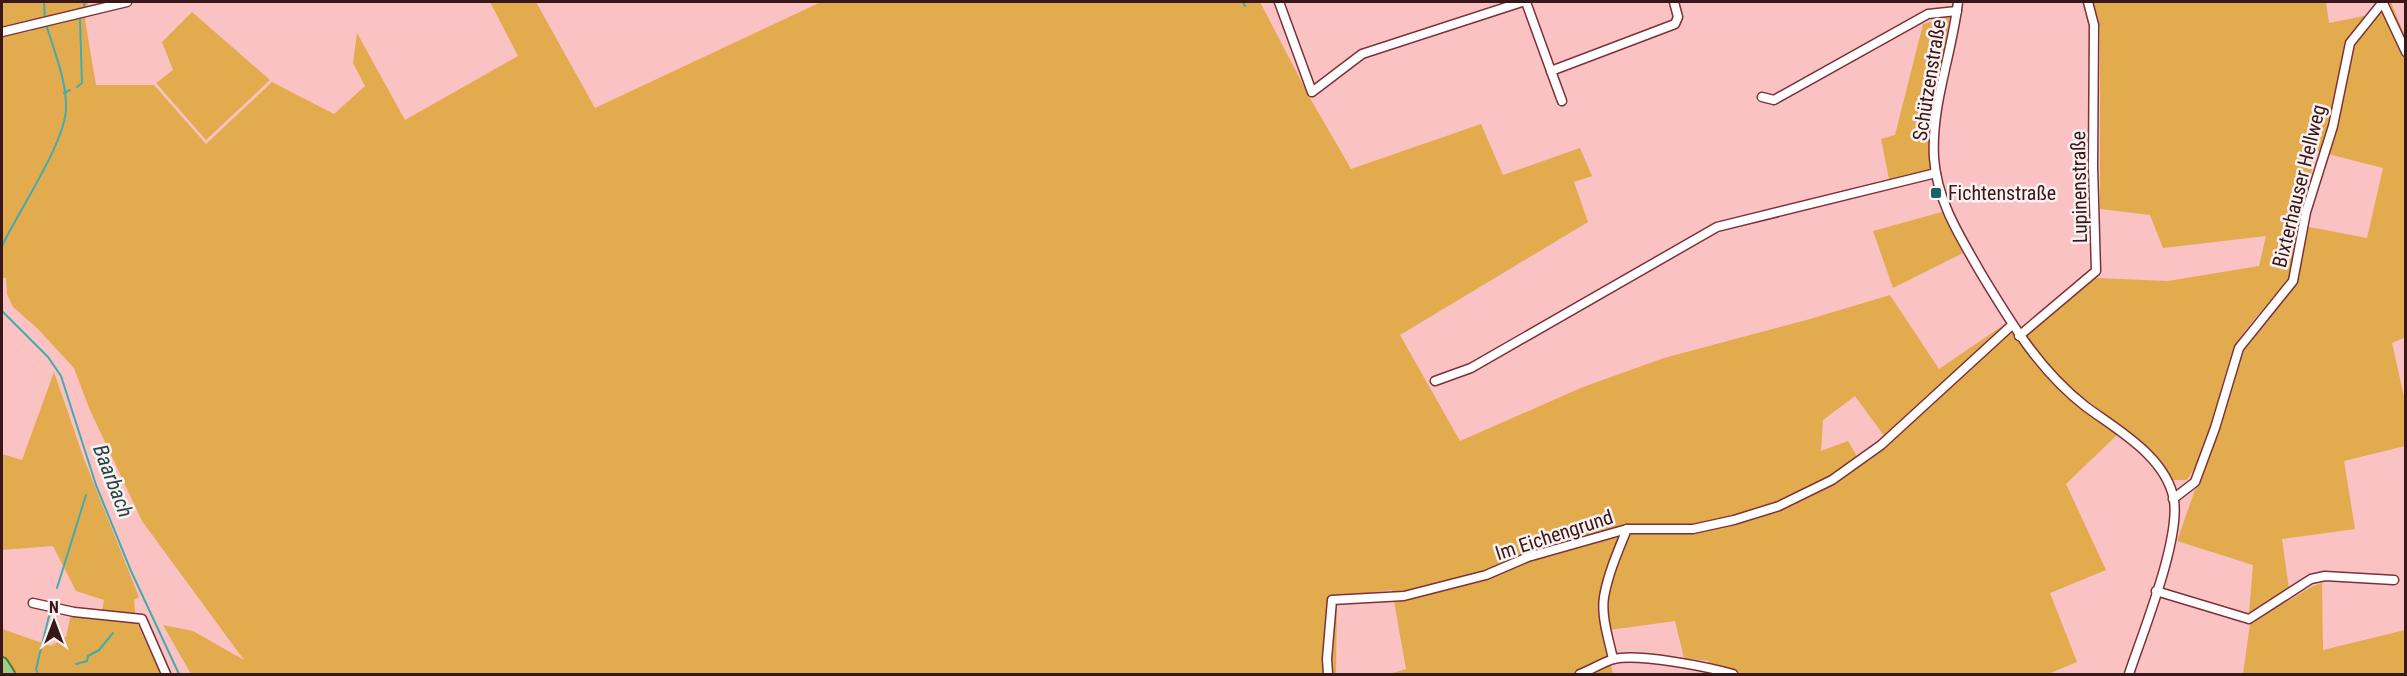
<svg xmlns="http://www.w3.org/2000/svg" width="2407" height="676" font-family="'Roboto Condensed',sans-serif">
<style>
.green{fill:#e2ab4e;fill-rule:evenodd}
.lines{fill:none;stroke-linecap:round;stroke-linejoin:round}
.stream{stroke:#43abae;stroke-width:2}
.minor-casing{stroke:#7d3137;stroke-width:11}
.major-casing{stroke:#4f7831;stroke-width:14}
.minor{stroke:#fff;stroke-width:8}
.major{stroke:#9dcd8b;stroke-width:10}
.poi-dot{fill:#146466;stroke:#faf1f0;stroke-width:2}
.labels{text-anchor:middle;stroke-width:5;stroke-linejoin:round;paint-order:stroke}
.street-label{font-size:20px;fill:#381719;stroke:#faf1f0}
.poi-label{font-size:20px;fill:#381719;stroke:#faf1f0;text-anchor:start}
.water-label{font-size:21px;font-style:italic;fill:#254546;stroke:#faf1f0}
</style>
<rect width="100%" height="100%" fill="#fac2c3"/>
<g class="green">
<path d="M2,2H88L85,20L96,85H154L206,144L272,82L334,114L365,86L353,63L357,33L405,120L518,56L490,2H536L595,108L821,2H1260L1310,98L1351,169L1481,124L1503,175L1580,148L1592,176L1574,182L1588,222L1400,335L1460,441L1583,387L1664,358L1810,319L1890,295L1939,369L2005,324L2019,339L2096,278L2168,281L2259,266L2266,236L2163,248L2150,215L2100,209V28L2093,2H2326L2329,23L2364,16L2391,2L2406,39V337L2392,343L2405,401V446L2344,461L2355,529L2282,539L2289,589L2249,613L2253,565L2177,541L2244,350L2297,282L2287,281C2275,296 2239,334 2233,350C2217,393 2215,441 2187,480H2172L2152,452L2091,403L2087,407L2118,434L2066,484L2106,570L2050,593L2077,662L2048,674H1705L1709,661L1684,658L1675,621L1602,631L1613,674H1389L1406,669L1392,590L1337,597L1336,674H191L163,625L193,631L244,660L142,521L89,408L74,368L38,329L13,307L7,294L6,278H2V37L32,31L28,21L2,26ZM2316,151L2383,168L2367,238L2299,225ZM1855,396L1890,444L1861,463L1848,441L1821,451L1823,420Z"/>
<path d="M192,12L270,80L206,140L156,83L173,70L162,42Z"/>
<path d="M1950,17L1930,124V170L1889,179L1881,139L1895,135L1923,24Z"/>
<path d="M1942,212L1963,253L1893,288L1873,231Z"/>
<path d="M54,372L84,459L139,597L134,600L136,621L161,674H2V629L51,646L66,637L71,614L101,616L104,600L76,591L53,546L2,550V454L22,460Z"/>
<path d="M2322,583L2323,650L2405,630V674H2243L2250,624L2313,586Z"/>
</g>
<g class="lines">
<g class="stream">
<path d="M44,2L45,19"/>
<path d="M1243,2L1245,6"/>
<path d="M84,6L85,2"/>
<path d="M77,87L82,83L80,20"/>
<path d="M64,93L70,90"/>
<path d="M2,246C18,212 65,143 66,109C67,81 54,51 46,24"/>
<path d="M2,311L48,357L61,376L96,485L131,571L179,674"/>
<path d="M57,588L86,495"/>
<path d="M76,664L87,661L88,656L99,650L113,633"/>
<path d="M38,674L36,669L50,612"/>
</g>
<defs>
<g id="minor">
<path d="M1279,2L1312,92L1362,54L1522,2"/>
<path d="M1526,2L1551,71L1675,24L1678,17L1674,2"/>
<path d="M1958,2C1952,54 1931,105 1934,158C1937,202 1961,238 1982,275C2011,323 2040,371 2085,406C2117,430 2166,456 2174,500C2180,541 2143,632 2129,674"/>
<path d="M2383,3L2406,52"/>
<path d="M2,32L127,2"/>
<path d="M1551,71L1562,101"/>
<path d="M1762,97L1774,100L1928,14L1957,11"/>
<path d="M2019,336L2096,271L2093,167L2094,25L2088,2"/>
<path d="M1435,381L1471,368L1717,227L1936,173"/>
<path d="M2173,499L2195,482L2215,428L2239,348L2293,281L2306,212L2333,126L2350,43L2383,2"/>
<path d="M2156,591L2249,619L2311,579L2325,576L2394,580"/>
<path d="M33,603L74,612L142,619L166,674"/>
<path d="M1613,659C1609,640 1601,617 1604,597C1608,574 1618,551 1627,529"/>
<path d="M1328,674L1327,659L1332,600L1404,596L1486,575L1528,557L1627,529H1693L1734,520L1779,506L1832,480L1881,445L2012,325"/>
<path d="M1580,674C1591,670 1603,662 1614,659C1638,653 1708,667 1733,674"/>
</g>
<path id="major" d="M2,663L9,674"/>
</defs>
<use href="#minor" class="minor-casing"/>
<use href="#major" class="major-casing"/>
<use href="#minor" class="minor"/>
<use href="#major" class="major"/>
</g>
<rect class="poi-dot" x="1930" y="187" width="12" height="12" rx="3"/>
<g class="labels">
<g class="street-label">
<text transform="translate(1929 80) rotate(-81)" y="7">Schützenstraße</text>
<text transform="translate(2299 186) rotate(-76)" y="7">Bixterhauser Hellweg</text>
<text transform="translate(2079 187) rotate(-91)" y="7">Lupinenstraße</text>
<text transform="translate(1554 535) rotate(-18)" y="7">Im Eichengrund</text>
</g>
<g class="poi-label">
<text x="1948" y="200">Fichtenstraße</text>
</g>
<g class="water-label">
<text transform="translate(113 481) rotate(69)" y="7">Baarbach</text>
</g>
</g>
<rect width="2407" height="676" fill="none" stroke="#381719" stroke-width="6"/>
<g transform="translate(54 622)" stroke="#faf1f0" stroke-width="4.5" paint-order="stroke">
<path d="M0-4.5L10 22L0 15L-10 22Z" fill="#381719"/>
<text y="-9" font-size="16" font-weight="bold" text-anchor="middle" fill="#381719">N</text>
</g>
</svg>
